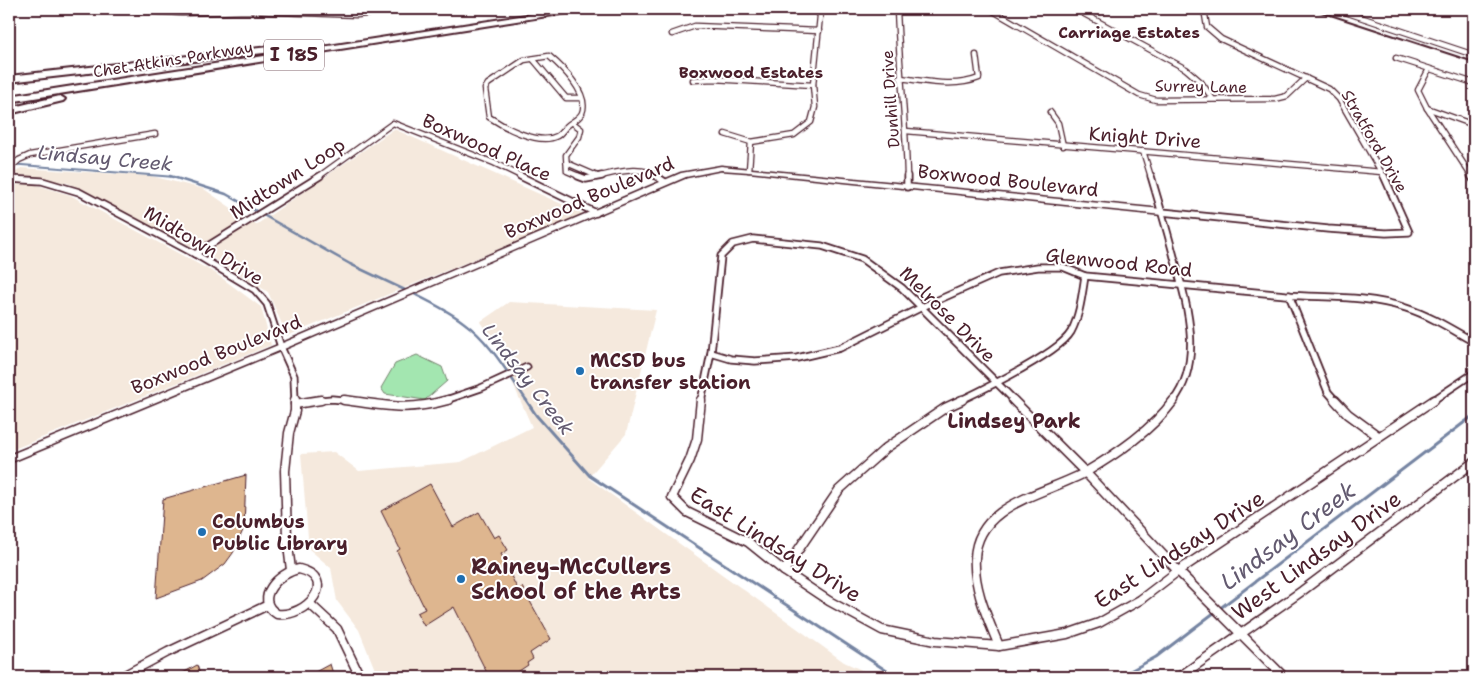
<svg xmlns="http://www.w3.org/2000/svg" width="1483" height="686" font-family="'Shantell Sans',sans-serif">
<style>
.built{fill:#f5e9dd}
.green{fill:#a3e6b0;stroke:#76826e}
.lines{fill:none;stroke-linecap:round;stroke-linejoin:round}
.stream-far2{stroke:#7584a2;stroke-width:2}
.stream-far1{stroke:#7584a2;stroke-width:2.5}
.stream{stroke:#7584a2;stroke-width:3}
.building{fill:#deb68f;stroke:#4a1f2b}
.minor-far2-casing{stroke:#4a1f2b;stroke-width:7}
.minor-far1-casing{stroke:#4a1f2b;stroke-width:9}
.minor-casing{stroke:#4a1f2b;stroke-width:11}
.tertiary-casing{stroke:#4a1f2b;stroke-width:3}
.motorway-casing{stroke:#4a1f2b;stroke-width:4}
.minor-far2{stroke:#fff;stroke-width:4.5}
.minor-far1{stroke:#fff;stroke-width:5.5}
.minor{stroke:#fff;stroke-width:8}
.tertiary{fill:#fff;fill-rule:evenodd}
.motorway{fill:#fff;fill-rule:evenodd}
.rail{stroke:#4a1f2b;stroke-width:2}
.poi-dot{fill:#1f6fb2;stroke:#fff;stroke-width:2}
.labels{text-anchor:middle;stroke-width:4;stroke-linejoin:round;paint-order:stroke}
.far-neighbourhood-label{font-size:16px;font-weight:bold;fill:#4a1f2b;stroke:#fff}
.far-street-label{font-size:16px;fill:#4a1f2b;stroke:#fff}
.shield{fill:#fff;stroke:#80626b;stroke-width:1}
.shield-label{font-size:18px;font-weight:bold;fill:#4a1f2b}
.street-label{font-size:19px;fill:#4a1f2b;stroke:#fff}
.poi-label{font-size:19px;font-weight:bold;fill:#4a1f2b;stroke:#fff;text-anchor:start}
.water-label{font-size:20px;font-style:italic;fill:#635a70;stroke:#fff}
.neighbourhood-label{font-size:20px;font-weight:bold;fill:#4a1f2b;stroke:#fff}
.near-street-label{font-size:22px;fill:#4a1f2b;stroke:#fff}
.near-poi-label{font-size:22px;font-weight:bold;fill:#4a1f2b;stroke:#fff;text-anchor:start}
.near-water-label{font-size:24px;font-style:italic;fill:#635a70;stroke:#fff}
</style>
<rect width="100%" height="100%" fill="#fff"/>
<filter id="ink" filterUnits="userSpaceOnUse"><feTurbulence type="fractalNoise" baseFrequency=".02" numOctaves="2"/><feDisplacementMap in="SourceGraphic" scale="10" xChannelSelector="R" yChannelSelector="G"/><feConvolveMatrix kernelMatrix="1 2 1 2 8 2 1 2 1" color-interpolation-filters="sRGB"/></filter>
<g filter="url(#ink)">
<g class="built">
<path d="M394,129L584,214L287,336L268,292L208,255L68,183L14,174L21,168L151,176L204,189L256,225Z"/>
<path d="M33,184L70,195L215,273L261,307L271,345L9,451V185Z"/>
<path d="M509,302L656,310L626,434L588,478L844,662L877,677H378L359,630L337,601L331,568L309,549L301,454L334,452L359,471L461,462L532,427L496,345L480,322Z"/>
</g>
<path class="green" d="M417,355L442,367L447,381L425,400L385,394L381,388L395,364Z"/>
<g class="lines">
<path class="stream-far2" d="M9,164L175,177"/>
<g class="stream-far1">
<path d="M170,176L226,194L350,264L407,291"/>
<path d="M412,293C430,302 447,310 463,322C491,342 508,374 527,401"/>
</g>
<g class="stream">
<path d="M526,400L536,415L590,476L890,673L901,677"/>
<path d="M1119,677L1156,657L1474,415"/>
</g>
</g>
<g class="building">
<path d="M246,475L244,528L233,553L225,564L202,581L156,598L163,499Z"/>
<path d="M430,484L453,527L479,512L494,538L499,535L508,550L501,554L512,573L511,576L518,590L522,587L551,639L530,653L533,659L527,663L528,665L510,677L508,673L502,677H489L454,607L424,626L417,613L425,609L397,551L400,549L381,511Z"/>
<path d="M330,664L334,677H306Z"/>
<path d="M197,665L201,677H176Z"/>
</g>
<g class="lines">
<defs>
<g id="minor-far2">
<path d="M102,9L182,13L249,11L357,15L411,9"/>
<path d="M897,9C899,65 906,121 907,177"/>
<path d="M990,9L1139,95L1156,100L1275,99L1287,96L1306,78"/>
<path d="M1075,9L1186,69L1201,82L1212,98"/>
<path d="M1204,9L1207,27L1221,39L1329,89L1339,99L1384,177"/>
<path d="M1336,9L1474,55"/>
<path d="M672,34L695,26L819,31"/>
<path d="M549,56C562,67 590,94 582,113C579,119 573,121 568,125C564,128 561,134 557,136C539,146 504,127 489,117L485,89L488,84L524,60Z"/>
<path d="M1396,58L1474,83"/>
<path d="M533,59L566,98H581"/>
<path d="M1429,69L1418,90L1427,108L1472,177"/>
<path d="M900,78C926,81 954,88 979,78L976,55"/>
<path d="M693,80L714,79L813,85"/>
<path d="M1427,108L1474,125"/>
<path d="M1050,112L1058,123L1063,146"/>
<path d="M573,123L581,129L579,137L566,155L567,171L581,177"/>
<path d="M906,131L1382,172"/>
<path d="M725,134L751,142"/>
<path d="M751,142L794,135L811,122L815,107L813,85L820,16L816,9"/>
<path d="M1143,151L1151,177"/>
<path d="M567,163L597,176"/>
<path d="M9,169L19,160L30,155L155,134"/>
<path d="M749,170L751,142"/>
<path d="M318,177L393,123L494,163L523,177"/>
<path d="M596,177C615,173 641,164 658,177"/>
</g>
<g id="minor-far1">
<path d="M520,176L596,213"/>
<path d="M578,176L586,179L602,176"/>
<path d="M656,176L665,182"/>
<path d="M907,176V187"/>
<path d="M1151,176C1159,203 1167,230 1174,257C1186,302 1205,360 1173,401"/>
<path d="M1471,176L1474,180"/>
<path d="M9,179L42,181L79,192L195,254L255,290L267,304L281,347L294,376L295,401"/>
<path d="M1162,212L1328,229L1386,233L1409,232L1384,176"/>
<path d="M195,254L320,176"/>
<path d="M1289,295L1328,392L1336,401"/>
<path d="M711,353L731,359L755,361L797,358L840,348L920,308L999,273L1038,267H1063L1085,276C1152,282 1219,289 1286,295C1328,298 1365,295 1406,308C1431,316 1451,329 1474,342"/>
<path d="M311,401L332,399L353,401"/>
<path d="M443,401L481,388L527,367"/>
<path d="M701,401L711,353L721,256L733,244L753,239L822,246L862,259L902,288L1015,401"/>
<path d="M959,401C982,390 1059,353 1071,332C1080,315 1082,295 1085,276"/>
<path d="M1432,401L1474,373"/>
</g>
<g id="minor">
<path d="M344,400C386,405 405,412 448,400"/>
<path d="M701,400L697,439L690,460L672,497L687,512L748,542L784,571L829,601L882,630L935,641L999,646L1067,634L1099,623L1140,600L1178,571"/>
<path d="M1013,400L1085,472L1178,571"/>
<path d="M1335,400L1348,414L1378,436"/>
<path d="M295,404L321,400"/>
<path d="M299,569C340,579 306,618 277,614C252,599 280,572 299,569Z"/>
<path d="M291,570L287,537L285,471L289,433L295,411V400"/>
<path d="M784,571L839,490L886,448L945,408L962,400"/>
<path d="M1178,571L1284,677"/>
<path d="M1178,571L1434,400"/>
<path d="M309,603L337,629L360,677"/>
<path d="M999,646C988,619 973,588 975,558C977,503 1047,494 1086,472C1118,453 1152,430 1174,400"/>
<path d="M121,677L168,652L268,605"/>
<path d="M1179,677L1302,591L1474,462"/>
</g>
<path id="tertiary" d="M721,166L1162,209L1166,212L1162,215L749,172L721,170L686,177L284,349L9,463V455L278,345L681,173Z"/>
<g id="motorway">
<path d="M565,9H583L579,11L9,102V96Z"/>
<path d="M296,44L300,47L299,49L9,82V76Z"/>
<path d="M60,96L65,99L63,101L9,114V108Z"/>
</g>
</defs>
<use href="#minor-far2" class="minor-far2-casing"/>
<use href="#minor-far1" class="minor-far1-casing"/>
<use href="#minor" class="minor-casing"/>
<use href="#tertiary" class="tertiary-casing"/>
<use href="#motorway" class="motorway-casing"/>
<use href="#minor-far2" class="minor-far2"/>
<use href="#minor-far1" class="minor-far1"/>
<use href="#minor" class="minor"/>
<use href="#tertiary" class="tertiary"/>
<use href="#motorway" class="motorway"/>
<path class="rail" d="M1312,9L1474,62"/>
</g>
</g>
<g class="poi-dot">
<circle cx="580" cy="371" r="5"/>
<circle cx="202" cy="532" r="5"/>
<circle cx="461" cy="579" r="5"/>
</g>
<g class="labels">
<g class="far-neighbourhood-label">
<text x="1129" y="38">Carriage Estates</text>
<text x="751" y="78">Boxwood Estates</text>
</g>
<g class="far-street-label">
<text transform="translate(173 59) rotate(-9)" y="6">Chet Atkins Parkway</text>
<text transform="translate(1201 86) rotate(1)" y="6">Surrey Lane</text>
<text transform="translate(890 99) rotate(-94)" y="6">Dunhill Drive</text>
<text transform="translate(1375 141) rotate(60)" y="6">Stratford Drive</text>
</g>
<rect class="shield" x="264" y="39.5" width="60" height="31" rx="4"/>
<g class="shield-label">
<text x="294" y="61">I 185</text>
</g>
<g class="street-label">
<text transform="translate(1145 137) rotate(4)" y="7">Knight Drive</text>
<text transform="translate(487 147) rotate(24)" y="7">Boxwood Place</text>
<text transform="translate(287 178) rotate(-33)" y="7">Midtown Loop</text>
<text transform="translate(1008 180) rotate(6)" y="7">Boxwood Boulevard</text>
<text transform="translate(589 197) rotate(-23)" y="7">Boxwood Boulevard</text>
<text transform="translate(204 245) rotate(31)" y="7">Midtown Drive</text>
<text transform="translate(1119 262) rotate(6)" y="7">Glenwood Road</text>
<text transform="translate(948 314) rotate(45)" y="7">Melrose Drive</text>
<text transform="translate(216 354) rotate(-22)" y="7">Boxwood Boulevard</text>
</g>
<g class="poi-label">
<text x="590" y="367">MCSD bus<tspan x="590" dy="22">transfer station</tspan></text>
<text x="212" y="528">Columbus<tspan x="212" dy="22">Public Library</tspan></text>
</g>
<g class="water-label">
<text transform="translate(105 158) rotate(5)" y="7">Lindsay Creek</text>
<text transform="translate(528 379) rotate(52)" y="7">Lindsay Creek</text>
</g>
<g class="neighbourhood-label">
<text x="1014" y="428">Lindsey Park</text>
</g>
<g class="near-street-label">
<text transform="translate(776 544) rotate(32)" y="8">East Lindsay Drive</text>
<text transform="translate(1179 549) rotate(-33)" y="8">East Lindsay Drive</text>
<text transform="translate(1316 555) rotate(-36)" y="8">West Lindsay Drive</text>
</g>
<g class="near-poi-label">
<text x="471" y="574">Rainey-McCullers<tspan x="471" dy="25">School of the Arts</tspan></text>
</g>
<g class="near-water-label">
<text transform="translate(1288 536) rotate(-37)" y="8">Lindsay Creek</text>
</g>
</g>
<rect width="1483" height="686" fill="none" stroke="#fff" stroke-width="30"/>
<rect x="15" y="15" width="1453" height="656" fill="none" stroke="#4a1f2b" stroke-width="2" filter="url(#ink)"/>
</svg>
